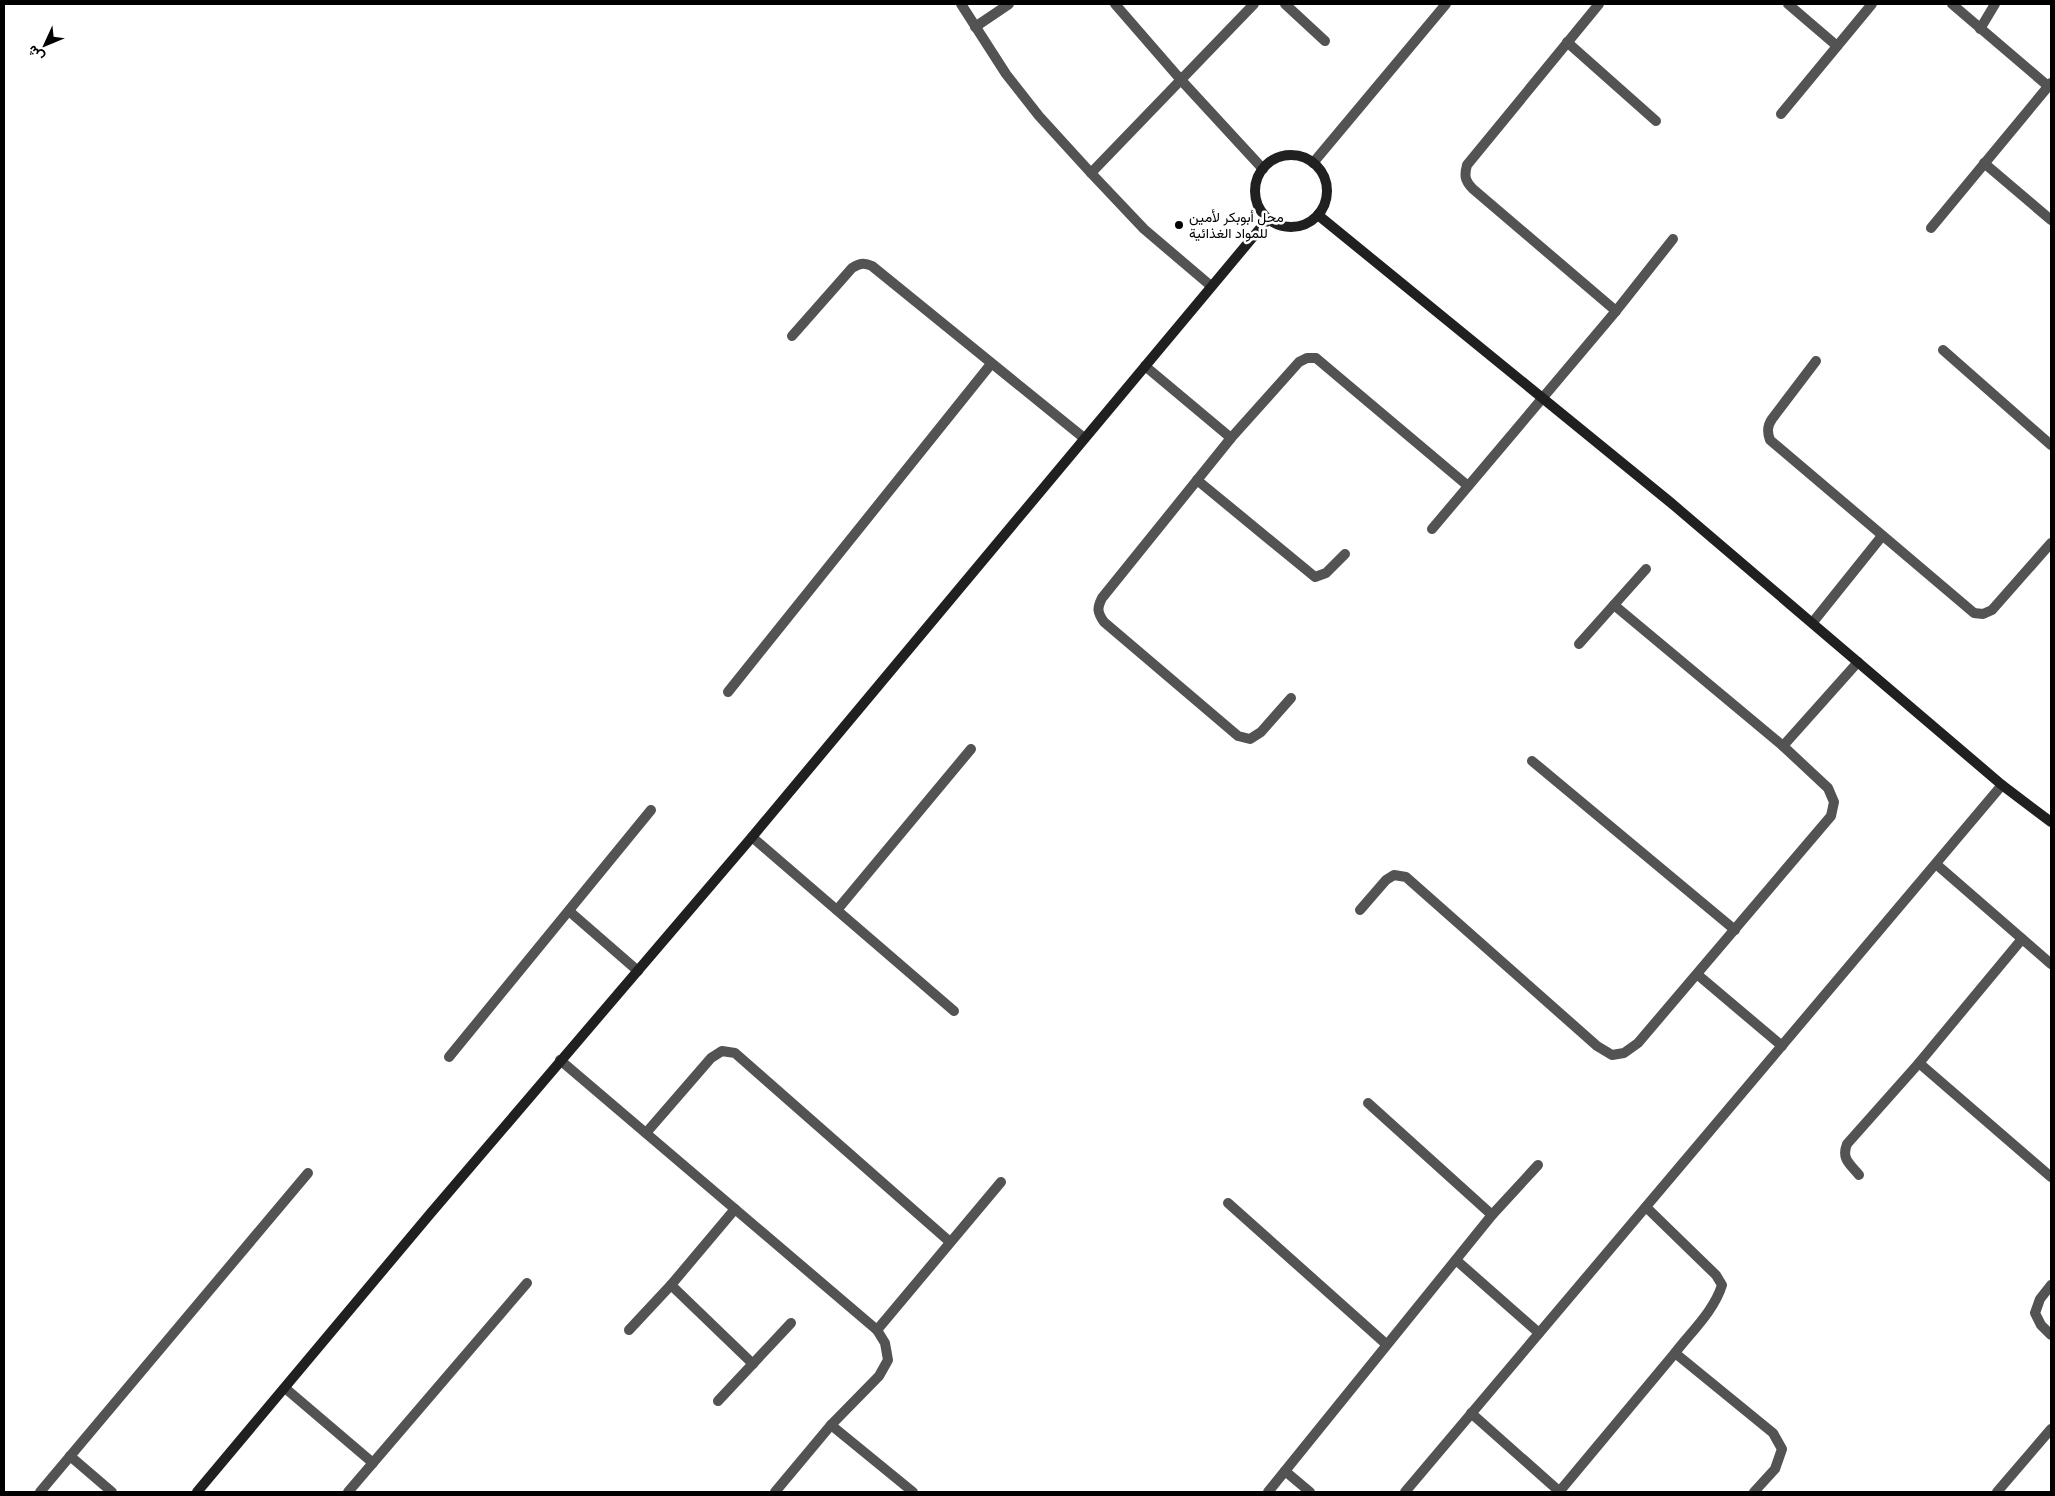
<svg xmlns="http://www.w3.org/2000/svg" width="2055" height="1496" font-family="'Golos Text',Vazirmatn,sans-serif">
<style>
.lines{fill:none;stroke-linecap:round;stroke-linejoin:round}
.street{stroke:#535353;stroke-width:10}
.secondary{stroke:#202020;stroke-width:10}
.poi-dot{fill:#000;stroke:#fff;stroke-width:2}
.labels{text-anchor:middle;stroke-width:5;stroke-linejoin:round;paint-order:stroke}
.poi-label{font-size:14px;fill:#000;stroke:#fff;text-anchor:start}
</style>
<rect width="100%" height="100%" fill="#fff"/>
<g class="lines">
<g class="street">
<path d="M961,4L1006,74L1039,116L1091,173L1144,229L1211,286"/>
<path d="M1115,4L1181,80L1263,169"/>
<path d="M1285,4L1325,41"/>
<path d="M1599,4L1467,165C1464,176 1465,181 1473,189L1616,311"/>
<path d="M1788,4L1837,46"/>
<path d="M1952,4L2048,86"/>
<path d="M975,27L1009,4"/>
<path d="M1980,29L1995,4"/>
<path d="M1567,42L1656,121"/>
<path d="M1781,114L1872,4"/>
<path d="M1313,163L1446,4"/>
<path d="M1984,163L2051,220"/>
<path d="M1091,173L1254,4"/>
<path d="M1931,228L2051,83"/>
<path d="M792,336L852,268C859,264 863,262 872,266L1084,438"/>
<path d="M1943,350L2051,445"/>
<path d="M1816,361L1772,419C1767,426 1767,432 1770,440L1974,613L1983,614L1992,610L2051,543"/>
<path d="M1145,366L1231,438"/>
<path d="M1197,480L1315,577L1326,573L1345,554"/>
<path d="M1432,529L1616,311L1673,239"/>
<path d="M1813,622L1882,536"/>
<path d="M1579,644L1646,569"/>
<path d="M728,692L991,364"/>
<path d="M1291,698L1261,732L1250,739L1238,736L1104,622C1097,612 1097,608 1102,598L1231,438L1299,362L1307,358H1316L1468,486"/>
<path d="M1783,746L1858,662"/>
<path d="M1532,761L1735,930"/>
<path d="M752,837L954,1011"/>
<path d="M1936,864L2051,964"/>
<path d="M837,910L971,749"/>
<path d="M1360,910L1386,880L1394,875L1406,877L1597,1046L1612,1055L1624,1053L1638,1043L1831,816L1834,802L1828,788L1783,746L1614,605"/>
<path d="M569,911L638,971"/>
<path d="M1698,975L1782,1046"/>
<path d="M449,1057L651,810"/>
<path d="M560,1060L877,1330L885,1343L888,1360L879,1376L831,1425L775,1492"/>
<path d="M1919,1063L2051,1177"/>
<path d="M1368,1103L1492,1215"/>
<path d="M646,1133L711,1058L722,1051L735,1053L950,1242"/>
<path d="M1859,1175C1850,1164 1841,1159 1847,1144L1919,1063L2022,939"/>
<path d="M1228,1203L1386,1344"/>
<path d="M1646,1207L1716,1275L1722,1285C1714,1311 1691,1332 1675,1353"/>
<path d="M1456,1260L1539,1333"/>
<path d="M671,1285L753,1364"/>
<path d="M2051,1285L2040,1299L2035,1313L2041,1325L2051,1335"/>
<path d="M629,1330L671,1285L735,1209"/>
<path d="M877,1330L1001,1182"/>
<path d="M285,1388L373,1463"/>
<path d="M718,1401L791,1323"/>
<path d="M1471,1413L1560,1492"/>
<path d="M831,1425L913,1492"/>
<path d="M70,1456L112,1492"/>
<path d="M1285,1471L1310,1492"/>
<path d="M40,1492L308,1173"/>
<path d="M348,1492L527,1283"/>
<path d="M1268,1492L1492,1215L1538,1165"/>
<path d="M1405,1492L2002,785"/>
<path d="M1559,1492L1675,1353L1773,1433L1782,1449L1775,1469L1754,1492"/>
<path d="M1997,1492L2051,1429"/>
</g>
<g class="secondary">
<circle cx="1291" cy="191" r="36"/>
<path d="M1318,215L1670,502L2002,785L2051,822"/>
<path d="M197,1492L430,1214L752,837L1268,219"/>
</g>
</g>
<circle class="poi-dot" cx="1179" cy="225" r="5"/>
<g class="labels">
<g class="poi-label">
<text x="1189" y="222">محل أبوبكر لأمين<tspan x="1189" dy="16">للمواد الغذائية</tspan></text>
</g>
</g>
<rect width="2055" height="1496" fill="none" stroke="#000000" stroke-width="10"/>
<g transform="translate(45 45) rotate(226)" stroke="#ffffff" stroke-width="4" paint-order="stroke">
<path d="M0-4L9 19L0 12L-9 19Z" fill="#000000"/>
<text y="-8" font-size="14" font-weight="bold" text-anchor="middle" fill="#000000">ش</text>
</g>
</svg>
